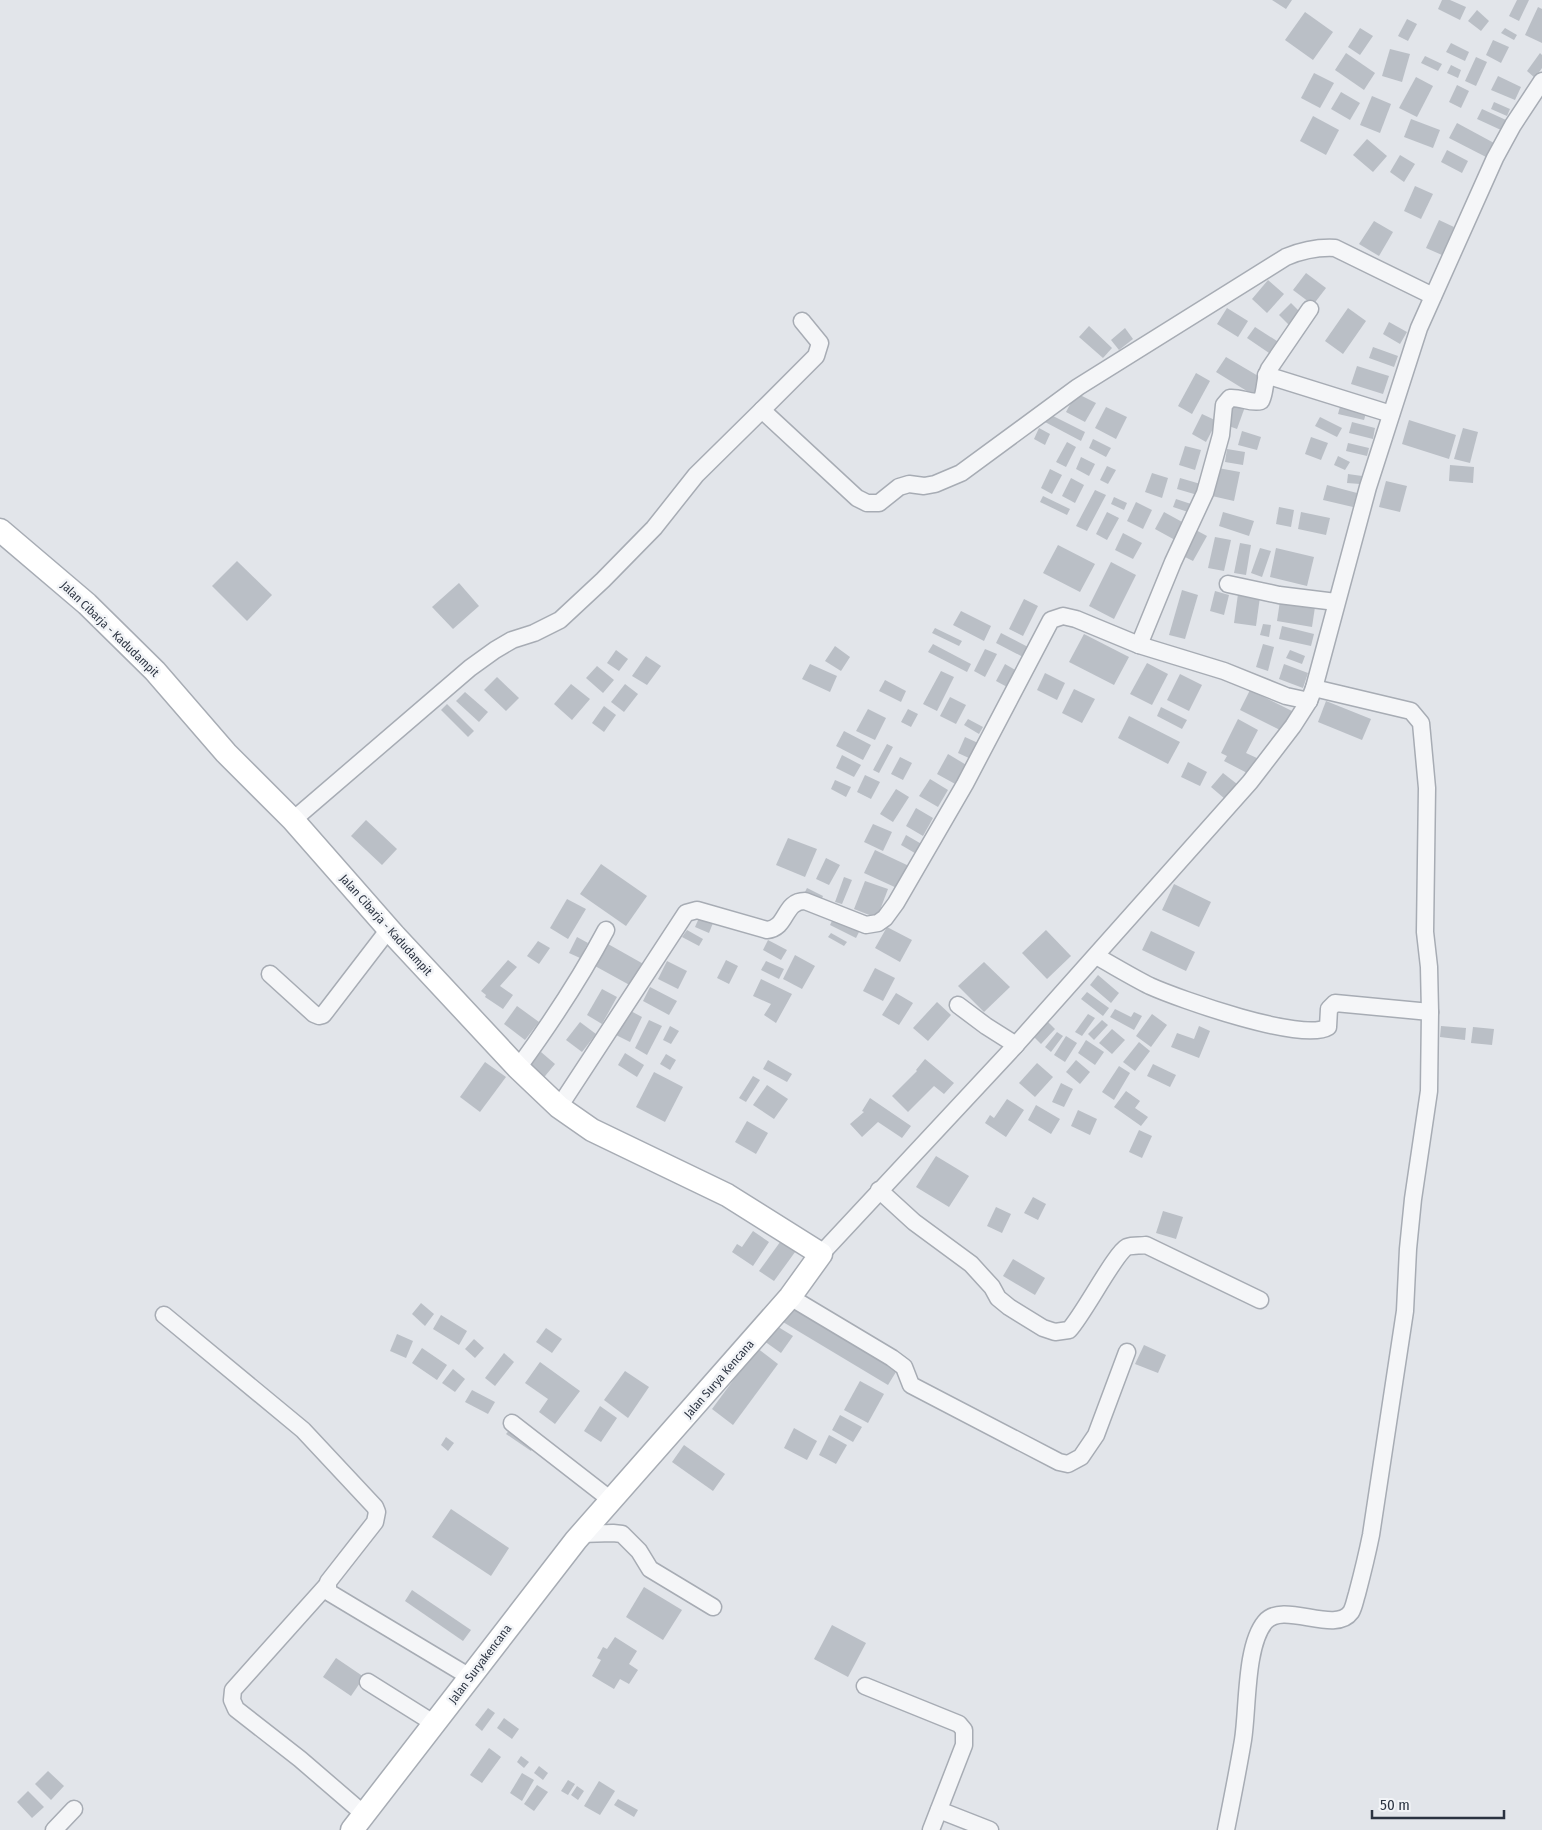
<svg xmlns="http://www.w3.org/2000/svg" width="1542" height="1830" font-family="'Fira Sans Condensed',sans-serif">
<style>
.building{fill:#babfc6}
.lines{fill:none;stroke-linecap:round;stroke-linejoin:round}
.street-casing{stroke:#a7acb4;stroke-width:19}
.secondary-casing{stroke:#a7acb4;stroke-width:25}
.street{stroke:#f5f6f8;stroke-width:16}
.secondary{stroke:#fff;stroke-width:22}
.labels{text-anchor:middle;stroke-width:5;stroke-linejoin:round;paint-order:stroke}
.street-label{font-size:12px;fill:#2b3341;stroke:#f2f4f7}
</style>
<rect width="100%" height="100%" fill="#e2e5ea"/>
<g class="building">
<path d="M1272,0H1292L1286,9Z"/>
<path d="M1442,0H1450L1466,7L1460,20L1438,9Z"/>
<path d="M1517,0H1529L1519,21L1509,16Z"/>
<path d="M1538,7L1542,9V43L1525,35Z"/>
<path d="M1477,10L1489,21L1481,31L1468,21Z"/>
<path d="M1305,12L1333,32L1313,60L1285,40Z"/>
<path d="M1407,19L1417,24L1408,41L1398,36Z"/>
<path d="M1360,28L1373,36L1360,55L1348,47Z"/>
<path d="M1505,28L1517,35L1514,40L1501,33Z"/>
<path d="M1493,40L1509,47L1501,63L1486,55Z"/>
<path d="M1451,43L1469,52L1465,61L1446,52Z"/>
<path d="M1390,49L1410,54L1402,82L1382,76Z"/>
<path d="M1346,53L1375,73L1364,90L1335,70Z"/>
<path d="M1540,53L1542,55V68L1535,78L1527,71Z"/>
<path d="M1425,56L1442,64L1438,71L1421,63Z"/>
<path d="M1476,57L1487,62L1476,86L1465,81Z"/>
<path d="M1451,65L1461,70L1458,78L1447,73Z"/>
<path d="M1314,73L1334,83L1320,108L1301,98Z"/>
<path d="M1498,76L1521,87L1515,100L1491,90Z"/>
<path d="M1416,77L1433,86L1417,117L1399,108Z"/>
<path d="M1457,85L1469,91L1461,108L1449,102Z"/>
<path d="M1341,92L1360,103L1350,120L1331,109Z"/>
<path d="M1372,96L1391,104L1380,133L1360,125Z"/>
<path d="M1494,102L1510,109L1507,116L1491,109Z"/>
<path d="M1482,109L1506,120L1501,130L1477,119Z"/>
<path d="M1313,116L1339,130L1326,155L1300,141Z"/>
<path d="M1411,119L1440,130L1433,148L1404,137Z"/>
<path d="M1457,123L1494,143L1486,157L1449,138Z"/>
<path d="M1367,139L1387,156L1373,172L1353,155Z"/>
<path d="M1447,150L1468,161L1462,173L1441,162Z"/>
<path d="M1400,155L1415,164L1404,182L1390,172Z"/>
<path d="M1415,186L1433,194L1421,219L1404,211Z"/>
<path d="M1439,220L1454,227L1442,255L1426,248Z"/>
<path d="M1374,221L1393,232L1379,256L1359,244Z"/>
<path d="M1306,273L1326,288L1313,305L1293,290Z"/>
<path d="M1268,280L1284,294L1267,313L1252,299Z"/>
<path d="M1291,303L1303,315L1291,327L1279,315Z"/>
<path d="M1227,308L1248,321L1238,337L1217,324Z"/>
<path d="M1348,308L1366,321L1343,354L1325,341Z"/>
<path d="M1389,322L1407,332L1400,344L1383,334Z"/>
<path d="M1089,326L1112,348L1103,358L1079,337Z"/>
<path d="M1255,327L1280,343L1272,355L1247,338Z"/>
<path d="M1125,328L1133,339L1119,350L1111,340Z"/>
<path d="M1373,347L1398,356L1394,367L1369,358Z"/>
<path d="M1226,357L1265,380L1255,396L1216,372Z"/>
<path d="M1357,366L1389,376L1383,394L1351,384Z"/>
<path d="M1196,373L1210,381L1192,414L1178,406Z"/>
<path d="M1076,393L1096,403L1085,422L1066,412Z"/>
<path d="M1236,401L1246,404L1237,429L1226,425Z"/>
<path d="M1341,403L1367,410L1364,420L1338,414Z"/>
<path d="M1106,407L1127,417L1116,439L1095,428Z"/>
<path d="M1049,414L1085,432L1081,441L1045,422Z"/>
<path d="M1202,414L1217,421L1206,442L1192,434Z"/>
<path d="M1320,417L1342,428L1337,437L1315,426Z"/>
<path d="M1409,420L1456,435L1449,459L1402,444Z"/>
<path d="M1352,422L1375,428L1373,439L1349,433Z"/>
<path d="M1039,428L1050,434L1045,445L1034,439Z"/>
<path d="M1463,428L1478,432L1470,463L1454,459Z"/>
<path d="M1242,431L1261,437L1257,450L1238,445Z"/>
<path d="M1311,437L1328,443L1321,460L1305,454Z"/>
<path d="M1093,439L1111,448L1106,457L1089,448Z"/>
<path d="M1067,442L1076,447L1066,467L1056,462Z"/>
<path d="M1348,443L1369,448L1367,456L1346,451Z"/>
<path d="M1185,446L1201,450L1195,470L1179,465Z"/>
<path d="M1227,449L1245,452L1243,465L1225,462Z"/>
<path d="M1338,456L1350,462L1345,470L1334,465Z"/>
<path d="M1081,457L1095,464L1089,476L1076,469Z"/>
<path d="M1450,465L1474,467L1473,483L1449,481Z"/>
<path d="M1107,466L1116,470L1108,484L1100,480Z"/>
<path d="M1218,468L1240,472L1234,501L1212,496Z"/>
<path d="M1050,469L1062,475L1052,494L1041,488Z"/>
<path d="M1152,473L1168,478L1162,498L1145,492Z"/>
<path d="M1348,474L1362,476L1360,484L1347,483Z"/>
<path d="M1071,478L1084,485L1075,503L1062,496Z"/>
<path d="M1180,478L1204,485L1201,496L1177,489Z"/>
<path d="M1386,481L1407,486L1400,512L1379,507Z"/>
<path d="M1327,485L1357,493L1353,507L1323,500Z"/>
<path d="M1095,490L1106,495L1087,531L1076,526Z"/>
<path d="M1043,496L1070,509L1067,515L1040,502Z"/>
<path d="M1114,497L1127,503L1124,510L1111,504Z"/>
<path d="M1176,499L1197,506L1194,514L1173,507Z"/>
<path d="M1136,502L1152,510L1143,529L1127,521Z"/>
<path d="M1279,507L1294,510L1291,527L1276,524Z"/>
<path d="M1107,512L1119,518L1107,540L1096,534Z"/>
<path d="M1164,512L1184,523L1175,540L1155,529Z"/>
<path d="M1223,512L1254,521L1249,536L1219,526Z"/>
<path d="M1301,512L1330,518L1326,535L1298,529Z"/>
<path d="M1192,528L1207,536L1193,561L1179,554Z"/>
<path d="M1123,533L1142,543L1133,559L1115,550Z"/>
<path d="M1215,537L1231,540L1224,571L1208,568Z"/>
<path d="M1240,543L1251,545L1246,575L1234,573Z"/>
<path d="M1058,545L1095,564L1080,592L1043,573Z"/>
<path d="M1260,548L1271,551L1262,577L1251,573Z"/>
<path d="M1276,548L1314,557L1307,586L1270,577Z"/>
<path d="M237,561L272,595L247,621L212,586Z"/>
<path d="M1111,562L1136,575L1114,619L1089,606Z"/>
<path d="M459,583L479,606L453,629L432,607Z"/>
<path d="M1182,590L1198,595L1185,639L1169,635Z"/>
<path d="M1215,591L1229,595L1224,615L1210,611Z"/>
<path d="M1238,594L1260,597L1256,626L1234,623Z"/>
<path d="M1024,599L1038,606L1023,636L1009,629Z"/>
<path d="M1280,601L1315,607L1312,627L1277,621Z"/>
<path d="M961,611L991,626L984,641L953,625Z"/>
<path d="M1263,624L1271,625L1269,637L1260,635Z"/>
<path d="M1282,626L1314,634L1311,646L1279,639Z"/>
<path d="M935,628L962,641L959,646L932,633Z"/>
<path d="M1001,633L1028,647L1023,657L996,643Z"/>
<path d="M1084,634L1129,657L1114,685L1069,662Z"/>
<path d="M933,644L971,664L967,672L928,652Z"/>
<path d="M1263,644L1274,647L1268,671L1256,667Z"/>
<path d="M835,646L850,657L841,671L825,661Z"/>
<path d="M985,649L997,654L985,677L974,671Z"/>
<path d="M616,650L628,659L619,671L607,663Z"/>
<path d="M1290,650L1305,656L1302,664L1286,658Z"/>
<path d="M646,656L661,666L647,685L632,676Z"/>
<path d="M1147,663L1168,674L1152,705L1130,694Z"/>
<path d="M810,664L837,676L830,692L802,679Z"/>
<path d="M1005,664L1017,671L1009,688L996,681Z"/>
<path d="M1284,664L1308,673L1303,688L1279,679Z"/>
<path d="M597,666L614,680L603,693L586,678Z"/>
<path d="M941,671L954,677L937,711L923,704Z"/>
<path d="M1045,673L1065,683L1057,700L1037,690Z"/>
<path d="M1180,674L1202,685L1189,711L1167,700Z"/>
<path d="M497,677L519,698L506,711L484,690Z"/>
<path d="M885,680L906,691L901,702L879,691Z"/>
<path d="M571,684L590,699L572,720L554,704Z"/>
<path d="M625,684L638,694L624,712L611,702Z"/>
<path d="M1074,689L1095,699L1082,723L1062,713Z"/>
<path d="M1250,690L1292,711L1282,731L1240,710Z"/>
<path d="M465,692L488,712L479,722L456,701Z"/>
<path d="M950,697L966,705L956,724L940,716Z"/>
<path d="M1326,701L1371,719L1362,740L1318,722Z"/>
<path d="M447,704L474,731L468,737L441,710Z"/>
<path d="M604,706L616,715L604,732L592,723Z"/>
<path d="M1161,707L1187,720L1182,729L1157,716Z"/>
<path d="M868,709L886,718L875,740L856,731Z"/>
<path d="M908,709L918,714L911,727L901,722Z"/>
<path d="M1129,716L1180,742L1168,764L1118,738Z"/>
<path d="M968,719L983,727L979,734L964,725Z"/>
<path d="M1238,719L1258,730L1246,753L1259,759L1251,775L1224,761L1227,756L1221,753Z"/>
<path d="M844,731L871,745L863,760L836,746Z"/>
<path d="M965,737L978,743L971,759L958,753Z"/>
<path d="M887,744L893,747L879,773L873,770Z"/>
<path d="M948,754L968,766L957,785L937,774Z"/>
<path d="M842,755L861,765L854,777L836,768Z"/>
<path d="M900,757L912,763L903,780L891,774Z"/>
<path d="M1188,762L1207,772L1200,786L1181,777Z"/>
<path d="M1223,773L1237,784L1225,799L1211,787Z"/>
<path d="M865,775L880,782L871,799L857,792Z"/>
<path d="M930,779L948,790L938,807L919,796Z"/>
<path d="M835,780L851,787L846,797L831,789Z"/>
<path d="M896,789L909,797L893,822L880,814Z"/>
<path d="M916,808L933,818L923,836L906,826Z"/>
<path d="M366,820L397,849L382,865L351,836Z"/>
<path d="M873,824L892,832L883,851L864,842Z"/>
<path d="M906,835L925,846L920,856L901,845Z"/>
<path d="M788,838L817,849L805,877L776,865Z"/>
<path d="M875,850L909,866L899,889L864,873Z"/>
<path d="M826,858L840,865L829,885L816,879Z"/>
<path d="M601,864L647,896L626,926L580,894Z"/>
<path d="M844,877L852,880L842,904L835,902Z"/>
<path d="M865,881L888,889L877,918L854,909Z"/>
<path d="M1174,884L1211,902L1199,927L1162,910Z"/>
<path d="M807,888L823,896L820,902L804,894Z"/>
<path d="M567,899L586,909L568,939L550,928Z"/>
<path d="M834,917L860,930L856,938L830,925Z"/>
<path d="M699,918L713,923L709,933L695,927Z"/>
<path d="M887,927L912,940L900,962L875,948Z"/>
<path d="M687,930L703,939L699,946L682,937Z"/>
<path d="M1046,930L1071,956L1047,979L1022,953Z"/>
<path d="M1151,931L1195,952L1186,971L1142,950Z"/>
<path d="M831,933L847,942L844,946L828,937Z"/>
<path d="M577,937L588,943L580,958L569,953Z"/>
<path d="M768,940L787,950L781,960L763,950Z"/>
<path d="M538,941L550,948L539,964L527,956Z"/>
<path d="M608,944L647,966L635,988L595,966Z"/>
<path d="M795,955L815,966L802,989L783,979Z"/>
<path d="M508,960L517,967L500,986L513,995L503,1009L485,997L486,995L481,991Z"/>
<path d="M726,960L738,966L729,984L717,978Z"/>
<path d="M667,961L687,971L678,989L658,979Z"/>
<path d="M766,961L784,969L779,979L761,970Z"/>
<path d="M984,962L1010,987L984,1012L958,986Z"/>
<path d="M875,968L895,978L883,1001L863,991Z"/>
<path d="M1098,975L1119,993L1111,1003L1090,985Z"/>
<path d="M761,979L792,994L776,1023L764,1015L771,1004L753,996Z"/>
<path d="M650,987L677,1001L669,1015L643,1001Z"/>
<path d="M602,989L617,997L602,1024L587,1015Z"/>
<path d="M1087,992L1109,1008L1103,1016L1081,999Z"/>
<path d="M896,993L913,1003L899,1025L882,1015Z"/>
<path d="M937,1002L951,1015L928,1041L913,1028Z"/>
<path d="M517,1006L539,1022L525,1040L504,1024Z"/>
<path d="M627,1009L642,1017L630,1042L614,1034Z"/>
<path d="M1115,1009L1131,1017L1134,1012L1142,1016L1134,1030L1110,1017Z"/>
<path d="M1088,1014L1095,1018L1082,1036L1075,1032Z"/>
<path d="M1152,1014L1167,1025L1151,1047L1136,1036Z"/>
<path d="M649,1020L662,1026L647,1055L635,1048Z"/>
<path d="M1102,1020L1108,1025L1094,1040L1088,1034Z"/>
<path d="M580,1022L596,1034L582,1052L566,1040Z"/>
<path d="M1048,1022L1055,1029L1041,1044L1034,1037Z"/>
<path d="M670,1026L679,1031L671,1044L663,1040Z"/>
<path d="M1199,1026L1210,1031L1199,1058L1171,1047L1177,1033L1194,1039Z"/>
<path d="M1441,1026L1466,1028L1465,1040L1440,1037Z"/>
<path d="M1473,1027L1494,1029L1492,1045L1471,1043Z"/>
<path d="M1112,1029L1125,1040L1112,1054L1099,1043Z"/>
<path d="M1057,1032L1063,1036L1051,1052L1045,1047Z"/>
<path d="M1066,1036L1077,1043L1065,1062L1054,1055Z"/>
<path d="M1086,1040L1104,1052L1095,1065L1078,1053Z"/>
<path d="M1139,1042L1150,1051L1135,1071L1123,1062Z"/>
<path d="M541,1052L555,1064L541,1081L526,1069Z"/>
<path d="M625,1053L644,1065L637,1077L618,1065Z"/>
<path d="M666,1054L676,1060L670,1070L660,1064Z"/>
<path d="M925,1059L954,1083L944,1094L934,1086L908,1112L892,1096L917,1071L916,1070Z"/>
<path d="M768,1060L792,1074L787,1082L763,1069Z"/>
<path d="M1076,1060L1090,1072L1080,1084L1066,1072Z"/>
<path d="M485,1062L506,1077L480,1112L460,1097Z"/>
<path d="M1037,1063L1053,1077L1035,1097L1019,1083Z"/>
<path d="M1153,1064L1176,1075L1170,1087L1147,1076Z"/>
<path d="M1119,1066L1130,1073L1114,1100L1102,1092Z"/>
<path d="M654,1072L683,1087L665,1122L636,1107Z"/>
<path d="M753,1076L760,1080L746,1102L739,1098Z"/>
<path d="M1061,1083L1073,1089L1064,1107L1052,1102Z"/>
<path d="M767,1085L788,1099L774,1119L753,1105Z"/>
<path d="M1126,1091L1140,1101L1135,1108L1148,1117L1141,1126L1114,1107Z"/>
<path d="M870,1098L911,1126L902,1138L878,1122L862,1137L850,1124L864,1112L862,1111Z"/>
<path d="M1007,1099L1024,1110L1006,1137L985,1123L990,1115L994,1118Z"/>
<path d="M1036,1105L1060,1119L1051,1134L1028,1120Z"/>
<path d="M1078,1110L1097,1119L1090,1135L1071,1126Z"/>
<path d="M747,1121L768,1133L756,1154L735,1142Z"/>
<path d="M1139,1130L1152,1136L1142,1158L1129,1152Z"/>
<path d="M936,1156L969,1176L949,1207L916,1187Z"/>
<path d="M1033,1197L1046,1204L1038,1220L1024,1213Z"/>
<path d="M996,1207L1011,1214L1002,1233L987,1226Z"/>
<path d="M1163,1211L1183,1217L1176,1239L1156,1233Z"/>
<path d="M753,1231L769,1242L753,1266L732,1252L737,1244L742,1247Z"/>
<path d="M783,1238L798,1248L774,1281L759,1271Z"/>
<path d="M1013,1259L1045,1278L1035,1295L1003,1276Z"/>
<path d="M421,1303L434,1314L425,1326L412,1314Z"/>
<path d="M794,1304L899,1367L888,1385L783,1322Z"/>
<path d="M441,1315L467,1331L459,1345L433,1329Z"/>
<path d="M775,1325L793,1336L781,1353L764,1341Z"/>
<path d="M546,1328L562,1339L552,1353L536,1342Z"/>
<path d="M397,1334L413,1341L406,1358L390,1351Z"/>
<path d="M474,1339L484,1348L475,1358L465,1349Z"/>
<path d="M1144,1345L1166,1355L1158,1373L1135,1364Z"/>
<path d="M422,1348L447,1365L437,1380L412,1363Z"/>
<path d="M757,1348L778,1364L733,1425L712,1409Z"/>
<path d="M504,1353L514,1362L495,1386L485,1378Z"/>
<path d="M540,1362L580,1391L555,1424L539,1412L548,1399L525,1383Z"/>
<path d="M453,1369L465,1379L455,1392L442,1383Z"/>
<path d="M625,1371L649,1387L628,1418L604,1400Z"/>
<path d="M860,1381L884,1394L868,1423L844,1410Z"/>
<path d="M472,1390L495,1402L488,1414L465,1402Z"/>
<path d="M600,1406L617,1418L601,1442L584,1431Z"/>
<path d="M840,1415L862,1427L853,1442L832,1430Z"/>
<path d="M511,1428L535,1445L531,1451L506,1434Z"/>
<path d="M794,1428L817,1441L807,1460L784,1448Z"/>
<path d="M829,1435L847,1445L836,1464L819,1455Z"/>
<path d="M446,1437L454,1443L448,1451L441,1445Z"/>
<path d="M684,1445L725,1474L713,1491L672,1462Z"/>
<path d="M451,1509L509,1548L491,1576L432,1537Z"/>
<path d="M644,1587L682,1610L663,1640L626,1617Z"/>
<path d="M412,1590L471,1630L463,1641L405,1601Z"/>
<path d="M832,1625L866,1643L848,1677L814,1659Z"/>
<path d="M615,1637L637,1651L629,1664L638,1670L629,1684L620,1679L614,1689L592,1676L601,1660L597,1658L603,1647L607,1649Z"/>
<path d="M336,1658L364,1677L351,1696L323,1677Z"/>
<path d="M488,1708L495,1713L482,1731L475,1725Z"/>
<path d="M504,1718L519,1729L512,1739L497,1728Z"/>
<path d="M489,1748L501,1757L482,1783L470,1775Z"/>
<path d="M521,1756L529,1762L524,1768L517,1762Z"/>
<path d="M539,1766L548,1773L543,1780L534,1773Z"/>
<path d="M48,1771L64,1786L51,1800L35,1784Z"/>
<path d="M522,1773L534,1780L522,1801L510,1793Z"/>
<path d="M568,1780L575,1784L568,1795L561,1791Z"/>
<path d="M599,1781L615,1791L600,1815L584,1806Z"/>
<path d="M537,1785L548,1792L534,1811L524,1804Z"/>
<path d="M577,1786L584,1791L578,1800L571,1795Z"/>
<path d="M28,1791L44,1807L32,1818L17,1802Z"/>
<path d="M618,1799L638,1810L634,1817L614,1805Z"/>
</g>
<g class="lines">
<defs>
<g id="street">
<path d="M1266,375L1391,414"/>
<path d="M762,410L816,356L820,343L802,321"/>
<path d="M1228,584L1279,595L1336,602"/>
<path d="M1139,645L1173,562L1205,493L1221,435L1224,405L1230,398C1241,397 1251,404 1261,401C1266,391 1264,379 1269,369L1310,309"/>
<path d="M293,820L470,668L495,650L512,640L534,633L560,620L603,580L654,528L696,475L762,410L857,498L867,503H879L899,487L909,484L924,486L935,484L961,473L1078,387L1286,257C1303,250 1317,247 1335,248L1433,296"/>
<path d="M1096,956C1114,966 1132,977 1150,986C1179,999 1303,1043 1328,1027L1329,1009L1335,1003L1430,1012"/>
<path d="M270,974L314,1014L319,1016L323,1015L389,929"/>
<path d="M958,1005L986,1026L1016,1045"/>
<path d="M518,1068C550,1024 580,979 606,930"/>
<path d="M559,1107L686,913L697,910L767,930C788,928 783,901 805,901L866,925L878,923L885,918L896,903L965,784L1051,620L1063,616L1076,619L1139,645L1224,671L1286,696L1309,701"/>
<path d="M879,1190L914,1222L971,1264L992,1287L998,1298L1009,1307L1043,1328L1055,1332L1069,1330C1084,1314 1115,1253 1127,1247C1133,1245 1140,1246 1146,1245L1260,1300"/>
<path d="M821,1254L1014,1047L1250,782L1293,726L1309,701L1314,688L1368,487L1419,328L1495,158L1513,125L1542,81"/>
<path d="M790,1297L892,1358L904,1367L911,1385L1059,1462L1068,1464L1081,1457L1096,1435L1127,1352"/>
<path d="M164,1315L303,1430L375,1507L377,1512L375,1522L328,1582V1589L330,1593L470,1677"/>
<path d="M512,1423L611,1500"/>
<path d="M580,1534L613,1533L622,1534L639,1551L650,1569L713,1607"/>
<path d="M327,1585L233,1690L232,1700L236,1709L300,1759L365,1815"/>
<path d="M368,1682L435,1724"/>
<path d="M865,1686L959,1724L964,1730V1745L931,1830"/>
<path d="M939,1810L990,1830"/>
<path d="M54,1830L74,1809"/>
<path d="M1226,1830C1232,1800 1238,1770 1243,1740C1248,1709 1245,1646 1265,1622C1283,1600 1335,1635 1351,1612C1354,1607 1355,1600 1357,1594C1362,1575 1367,1555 1371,1535L1405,1311L1408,1249L1413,1199L1429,1091L1430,1012L1429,967L1425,932L1427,788L1421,723L1411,711L1314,688"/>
</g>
<path id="secondary" d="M0,530L87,604L155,671L226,753L293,820L394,935L518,1068L559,1107L592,1130L727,1195L821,1254L790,1297L576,1540L352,1830"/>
</defs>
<use href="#street" class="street-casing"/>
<use href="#secondary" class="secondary-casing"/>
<use href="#street" class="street"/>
<use href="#secondary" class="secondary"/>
</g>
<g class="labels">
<g class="street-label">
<text transform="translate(110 629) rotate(44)" y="4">Jalan Cibarja - Kadudampit</text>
<text transform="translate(386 925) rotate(48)" y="4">Jalan Cibarja - Kadudampit</text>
<text transform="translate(719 1379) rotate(-49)" y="4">Jalan Surya Kencana</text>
<text transform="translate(480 1664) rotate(-53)" y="4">Jalan Suryakencana</text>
</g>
</g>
<path d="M1372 1810v8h132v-8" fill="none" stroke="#2b3341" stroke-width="2.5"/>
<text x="1380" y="1810" font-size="15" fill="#2b3341" stroke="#f2f4f7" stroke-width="4" paint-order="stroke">50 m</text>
</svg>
